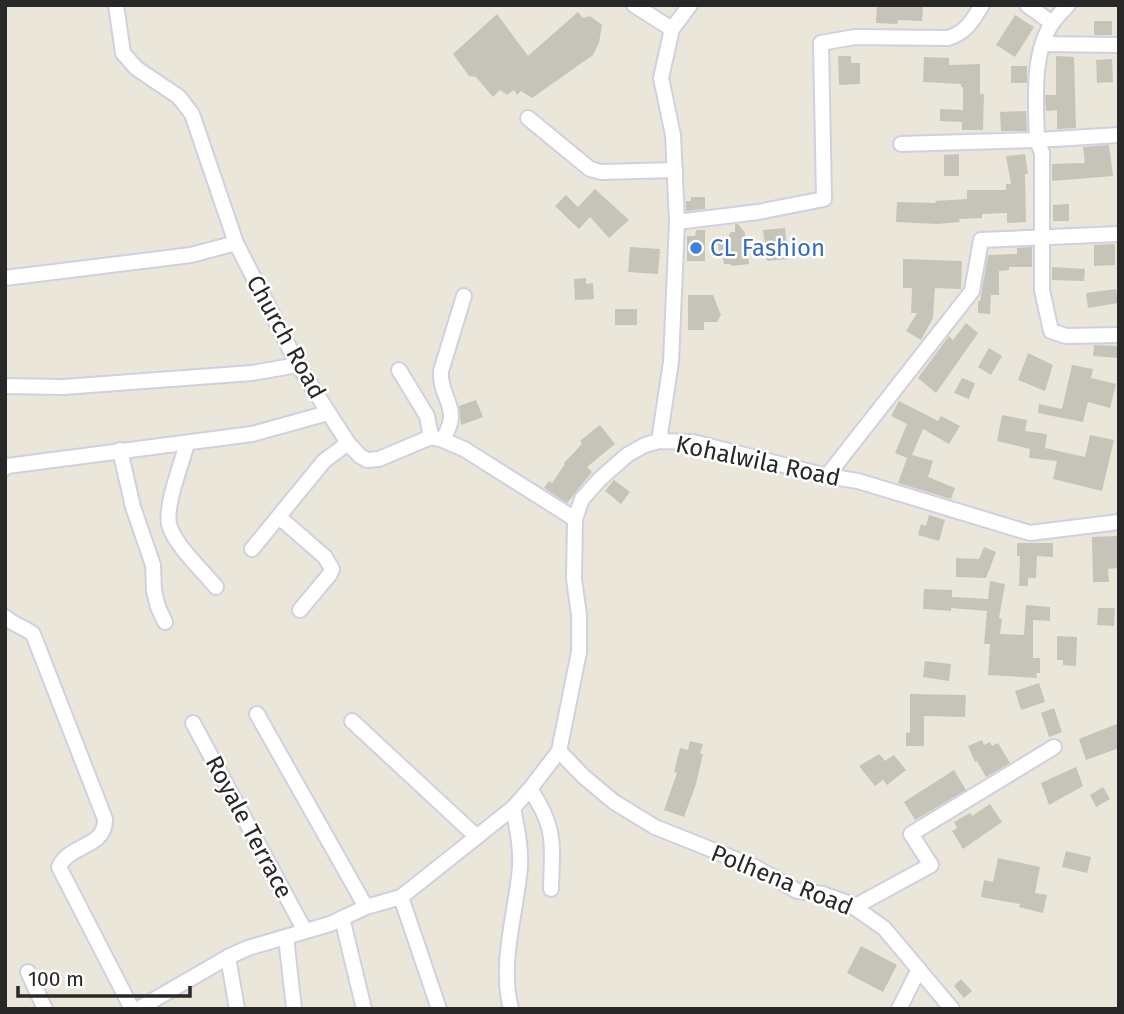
<svg xmlns="http://www.w3.org/2000/svg" width="1124" height="1014" font-family="'Fira Sans',sans-serif">
<style>
.building{fill:#c6c3b9}
.lines{fill:none;stroke-linecap:round;stroke-linejoin:round}
.minor-casing{stroke:#cfd0e1;stroke-width:18}
.minor{stroke:#fff;stroke-width:14}
.shop-dot{fill:#3f7fe0;stroke:#fff;stroke-width:2.5}
.labels{text-anchor:middle;stroke-width:5;stroke-linejoin:round;paint-order:stroke}
.shop-label{font-size:24px;fill:#366cbe;stroke:#fff;text-anchor:start}
.street-label{font-size:24px;fill:#282828;stroke:#fff}
</style>
<rect width="100%" height="100%" fill="#ebe6da"/>
<g class="building">
<path d="M877,5H923L922,21L898,20L897,24L876,23Z"/>
<path d="M578,12L583,18L590,16L602,25L599,43L593,55L532,98L521,91L517,95L514,90L507,95L500,90L493,97L476,77L469,76L453,54L497,14L528,56Z"/>
<path d="M1015,15L1034,27L1015,57L996,45Z"/>
<rect x="1094" y="21" width="18" height="14"/>
<path d="M838,56H851V63H860V84L839,85Z"/>
<path d="M1056,56L1074,57L1076,128L1057,129V110L1046,111L1045,95H1056Z"/>
<path d="M924,57L949,58V65L980,64V94H984L983,130H962V122L940,121V109L963,110V87H961V84L923,82Z"/>
<path d="M1112,59L1113,82L1097,83L1096,60Z"/>
<rect x="1011" y="66" width="16" height="17"/>
<path d="M1026,111L1027,131H1001L1000,112Z"/>
<path d="M1109,145L1113,176L1052,181V164L1085,163L1083,147Z"/>
<path d="M959,154V176H944V155Z"/>
<path d="M1025,154L1028,174H1025L1026,222L1007,223V213L982,214V218L959,219L960,222L937,224L896,222L897,202L936,203L935,201L967,199V190H1006V184H1011L1006,156Z"/>
<path d="M595,189L629,220L609,238L590,217L579,229L555,206L566,195L578,207Z"/>
<path d="M691,197H705V209L686,211V201H691Z"/>
<path d="M1069,204V221H1053V205Z"/>
<path d="M735,224H738L745,233L749,264L732,266L730,264H724L723,257L720,258L718,243H724L731,232H735Z"/>
<path d="M785,228L788,259L767,261L763,230Z"/>
<path d="M696,230H705V261H687V236H695Z"/>
<path d="M1115,244V265L1094,266V245Z"/>
<path d="M630,247L660,249L658,274L628,272Z"/>
<path d="M1032,247V267H1009V270L999,271V295H991L990,314L978,313V301H980L988,255L1017,254V248Z"/>
<path d="M903,259L962,261L961,289L935,288L933,318L921,340L906,331L917,313H911L912,288H903Z"/>
<path d="M1052,267L1085,269L1084,281L1052,280Z"/>
<path d="M586,278V284L593,283L594,299L575,300L574,279Z"/>
<path d="M1116,289L1118,303L1088,308L1086,293Z"/>
<path d="M688,295H713L721,315L717,322H704V330H688Z"/>
<rect x="615" y="309" width="22" height="16"/>
<path d="M966,323L978,333L936,393L918,378L949,336L953,340Z"/>
<path d="M1094,345L1119,346V358L1093,356Z"/>
<path d="M989,348L1002,356L991,375L978,367Z"/>
<path d="M1028,353L1053,365L1045,391L1018,380Z"/>
<path d="M1072,365L1093,369L1091,378L1116,384L1110,408L1088,402L1083,422L1038,413L1039,404L1062,409Z"/>
<path d="M962,378L975,383L969,399L954,393Z"/>
<path d="M476,400L483,417L461,425L459,406Z"/>
<path d="M899,401L938,421L941,416L960,426L949,444L923,429L912,455L933,461L928,477L955,488L951,499L898,483L907,458L895,453L907,424L891,416Z"/>
<path d="M1002,415L1027,420L1025,431L1047,434L1045,448L1085,457L1090,435L1114,440L1102,491L1053,479L1057,461L1029,458L1030,449L997,441Z"/>
<path d="M600,425L615,444L587,467L592,472L567,503L544,488L549,481L552,483L565,464L564,463L582,444L580,441Z"/>
<path d="M614,480L630,492L621,504L605,491Z"/>
<path d="M929,515L945,520L939,541L918,535L921,524L926,526Z"/>
<path d="M1117,536L1118,568L1108,569L1109,582H1093L1092,537Z"/>
<path d="M1017,543H1053V557L1037,556L1036,578H1028V586H1019L1020,556H1017Z"/>
<path d="M984,547L996,552L986,578L956,577V558L979,559Z"/>
<path d="M990,581L1005,584L999,618L1002,619L1000,634L1024,635L1026,605L1050,607V621L1033,620V658H1040V673H1036L1037,678L988,675L990,644H984L987,611L951,608V611L923,609L924,589L952,590V597L988,599Z"/>
<path d="M1098,608H1115L1114,626L1097,625Z"/>
<path d="M1057,636L1077,637L1076,666L1063,665V660H1057Z"/>
<path d="M925,661L951,664L949,681L923,677Z"/>
<path d="M1039,683L1045,702L1021,710L1015,691Z"/>
<path d="M910,694L966,695L965,717L924,716V746H906V732L910,733Z"/>
<path d="M1054,708L1062,732L1049,737L1041,713Z"/>
<path d="M1119,723V748L1086,760L1079,739Z"/>
<path d="M982,740L984,745L990,742L992,746L998,743L1010,763L986,777L977,761L975,762L968,746Z"/>
<path d="M690,741L703,744L700,753L703,754L696,784L684,817L664,810L677,773L674,772L680,748L688,750Z"/>
<path d="M879,754L885,761L894,755L906,770L887,785L883,780L875,786L859,766Z"/>
<path d="M1076,767L1083,786L1049,805L1041,783Z"/>
<path d="M954,770L966,790L915,820L904,802Z"/>
<path d="M1103,787L1110,799L1096,807L1090,795Z"/>
<path d="M990,804L1002,822L963,849L952,831L957,828L954,822L970,813L972,816Z"/>
<path d="M1066,851L1091,857L1087,873L1062,867Z"/>
<path d="M998,858L1040,867L1035,893L1047,895L1043,913L1019,907L1020,904L981,897L984,880L993,882Z"/>
<path d="M861,946L897,965L883,992L847,973Z"/>
<path d="M961,979L972,991L964,998L954,986Z"/>
</g>
<g class="lines">
<defs>
<g id="minor">
<path d="M116,5L123,53L136,68L179,97L192,114L236,243L298,365L348,443L360,456L367,460L379,459L431,437L443,440L464,449L575,519"/>
<path d="M634,5L672,29"/>
<path d="M1027,5L1052,23"/>
<path d="M1068,5C1063,11 1057,16 1053,22C1031,53 1036,104 1037,140L1119,135"/>
<path d="M1043,44L1119,45"/>
<path d="M528,118L590,169L601,172L675,170"/>
<path d="M901,144L1037,140L1042,153V290L1051,331L1066,336L1119,335"/>
<path d="M677,222L758,212L824,199L821,43L855,37L948,38C966,33 973,20 982,5"/>
<path d="M5,278L191,255L236,243"/>
<path d="M399,370L427,416L431,437"/>
<path d="M5,386L63,387L252,373L298,365"/>
<path d="M443,440C446,433 451,425 451,417C452,402 439,390 441,371L464,296"/>
<path d="M659,441L671,362L677,222L673,135L661,78L672,29L690,5"/>
<path d="M187,443C182,463 165,505 169,524C173,543 203,571 216,587"/>
<path d="M120,450L133,507L153,565L154,591L158,607L165,622"/>
<path d="M5,468L7,466L252,434L328,413"/>
<path d="M827,476L972,291L981,240L1119,234"/>
<path d="M279,517L325,557L332,569L330,574L300,610"/>
<path d="M252,549L324,461L348,443"/>
<path d="M5,617C14,625 24,627 33,634L105,819C106,848 69,844 59,867L132,1009"/>
<path d="M257,714L366,907"/>
<path d="M352,721L477,837"/>
<path d="M193,723L305,931"/>
<path d="M559,751L583,776L614,802L655,827L755,867L797,891L823,894L848,903L884,928L952,1009"/>
<path d="M530,789C557,829 552,844 551,889"/>
<path d="M401,897L439,1009"/>
<path d="M854,907L931,865L911,834L1054,747"/>
<path d="M342,918L364,1009"/>
<path d="M286,937L294,1009"/>
<path d="M228,957L237,1009"/>
<path d="M28,972L45,1009"/>
<path d="M138,1009L228,957L248,948L330,924L366,907L401,897L513,808L530,789L559,751L579,652V615L574,579L575,519L582,499L600,479L627,455L645,445L659,441L693,442L827,476L858,481L1030,533L1119,522"/>
<path d="M511,1009C499,963 516,914 520,867C521,847 517,828 513,808"/>
<path d="M899,1009L919,969"/>
</g>
</defs>
<use href="#minor" class="minor-casing"/>
<use href="#minor" class="minor"/>
</g>
<circle class="shop-dot" cx="696" cy="248" r="7"/>
<g class="labels">
<g class="shop-label">
<text x="710" y="256">CL Fashion</text>
</g>
<g class="street-label">
<text transform="translate(286 337) rotate(61)" y="8">Church Road</text>
<text transform="translate(758 461) rotate(12)" y="8">Kohalwila Road</text>
<text transform="translate(249 827) rotate(62)" y="8">Royale Terrace</text>
<text transform="translate(782 880) rotate(22)" y="8">Polhena Road</text>
</g>
</g>
<rect width="1124" height="1014" fill="none" stroke="#282828" stroke-width="14"/>
<path d="M18 986v10h172v-10" fill="none" stroke="#282828" stroke-width="3.5"/>
<text x="28" y="986" font-size="21" fill="#282828" stroke="#ffffff" stroke-width="5" paint-order="stroke">100 m</text>
</svg>
